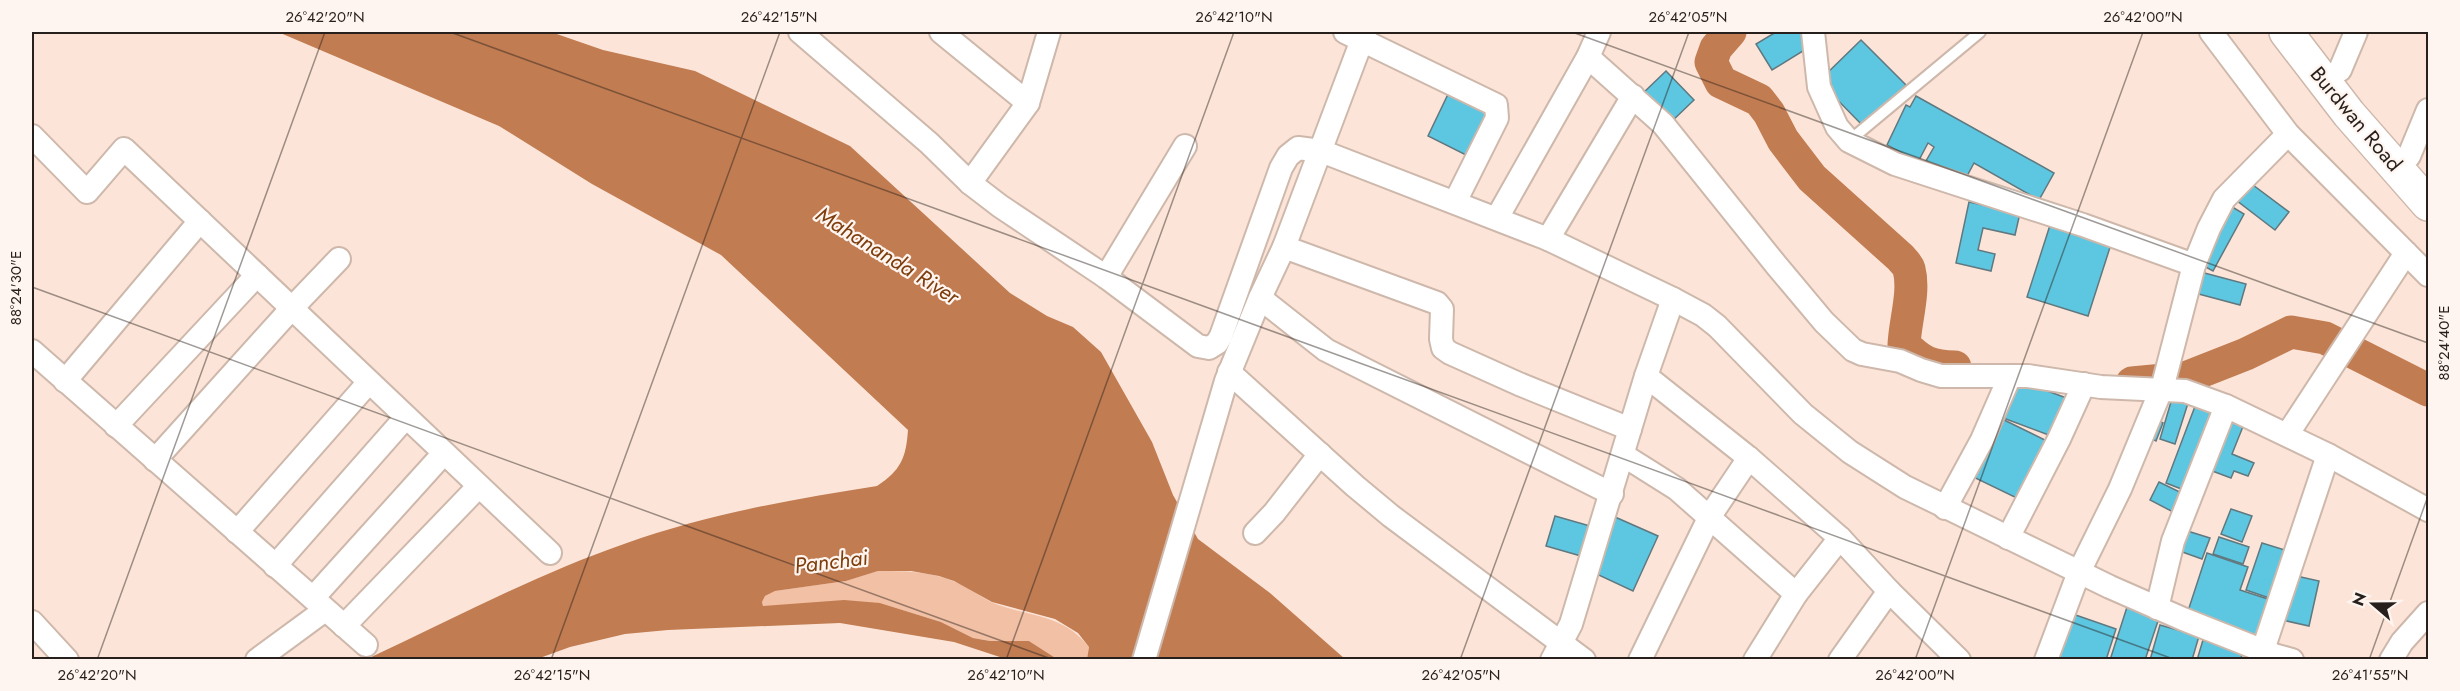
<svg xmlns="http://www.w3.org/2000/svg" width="2460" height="691" font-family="Jost,sans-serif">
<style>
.green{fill:#f2c0a4}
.water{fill:#c17c52}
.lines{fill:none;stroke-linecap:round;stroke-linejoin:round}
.river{stroke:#c17c52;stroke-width:33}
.building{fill:#5dc6e0;stroke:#60787f;stroke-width:1.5}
.service-casing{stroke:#ceb8ab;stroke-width:14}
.minor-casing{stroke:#ceb8ab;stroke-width:26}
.primary-casing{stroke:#ceb8ab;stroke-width:36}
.service{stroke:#fff;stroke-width:10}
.minor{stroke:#fff;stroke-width:22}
.primary{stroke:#fff;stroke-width:33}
.ticks{fill:none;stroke:#271f1b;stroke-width:1.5;stroke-opacity:0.45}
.labels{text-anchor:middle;stroke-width:4.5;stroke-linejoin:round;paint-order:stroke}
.street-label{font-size:21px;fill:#271f1b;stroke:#fff5f0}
.water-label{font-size:22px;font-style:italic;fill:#7e3d0c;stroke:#fff5f0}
.neatline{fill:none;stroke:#271f1b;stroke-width:2}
.ticks-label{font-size:15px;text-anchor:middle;fill:#271f1b}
</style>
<rect width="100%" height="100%" fill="#fce5d8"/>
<path class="green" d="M878,571C904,571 931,571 955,582C968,587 979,596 991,602C1029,618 1061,612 1089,647L1087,659H1057L1029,641H990L973,638L941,622L880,603L763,607L762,602L765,596L775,591L846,581Z"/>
<path class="water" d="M278,32H551L603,50L695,71L850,146L1010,293L1047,316L1073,327L1101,352L1152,442L1173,495L1198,539L1270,593L1345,659H1087L1089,647L1078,633L1055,619L992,602L954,581L939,576L911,571H878L846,581L775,591L765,596L762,602L763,606L844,600L880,603L941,622L973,638L990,641H1029L1057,659H1006L954,642L840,623L668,630L625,634L570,647L537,659H367C451,620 537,574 624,544C708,514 789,500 877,486C901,470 906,458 908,430L721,255L592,184L499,126Z"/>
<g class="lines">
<g class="river">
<path d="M1730,32L1716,48L1711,62L1721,82L1759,100L1769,113L1783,140L1812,178L1901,258C1903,261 1908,265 1909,269C1915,292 1905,321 1904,345C1922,362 1930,367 1955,367"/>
<path d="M2132,383L2185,378L2246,354L2291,332L2325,338L2428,390"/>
</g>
</g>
<g class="building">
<path d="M1776,32H1802L1811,46L1772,70L1756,44Z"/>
<path d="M1861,40L1906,85L1864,127L1819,81Z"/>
<path d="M1666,71L1694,100L1669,124L1641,95Z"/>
<path d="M1451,88L1496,109L1472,158L1428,136Z"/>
<path d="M1916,96L2054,173L2039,200L1974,163L1966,178L1952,170L1948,173L1926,161L1934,147L1928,143L1918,162L1887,145L1906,105L1910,107Z"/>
<path d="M2249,182L2289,212L2275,230L2236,200Z"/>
<path d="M1969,202L2020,213L2015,235L1983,228L1978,250L1995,254L1991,271L1956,263Z"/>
<path d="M2229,205L2244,214L2213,271L2198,263Z"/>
<path d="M2052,219L2113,238L2088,316L2027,297Z"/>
<path d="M2197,271L2246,284L2240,305L2191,292Z"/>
<path d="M2013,378L2069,399L2054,437L1998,416Z"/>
<path d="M2173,395L2189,400L2175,444L2160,439Z"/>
<path d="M2197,401L2220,410L2189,492L2166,483Z"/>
<path d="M2229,413L2246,419L2232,454L2254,463L2248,476L2234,471L2231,478L2207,469Z"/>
<path d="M1996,416L2051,443L2023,501L1967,474Z"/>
<path d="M2152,418L2163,423L2156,441L2144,435Z"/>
<path d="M2159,482L2186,495L2177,514L2150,500Z"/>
<path d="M2231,509L2252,516L2242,542L2221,534Z"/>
<path d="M1555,516L1597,528L1588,558L1546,546Z"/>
<path d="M1615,517L1658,536L1633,591L1590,571Z"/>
<path d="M2181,529L2210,538L2202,559L2174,549Z"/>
<path d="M2219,537L2249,547L2243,564L2213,554Z"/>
<path d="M2262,543L2291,552L2275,600L2246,590Z"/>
<path d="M2207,553L2248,567L2240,590L2274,601L2262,639L2187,614Z"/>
<path d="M2292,575L2319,581L2309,626L2282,620Z"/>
<path d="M2128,604L2160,615L2145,660H2110Z"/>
<path d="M2067,612L2116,629L2106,660H2050Z"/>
<path d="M2160,625L2199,636L2192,660H2150Z"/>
<path d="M2203,640L2243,653L2240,660H2197Z"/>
</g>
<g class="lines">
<defs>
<path id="service" d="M1849,141L1980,32"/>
<g id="minor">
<path d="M800,32L929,143L970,183L1000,206L1106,277L1198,346L1209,348L1217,343L1221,336L1281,168L1288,156L1298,148L1321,151L1548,239L1673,299L1703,315L1717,326L1803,414L1850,452L1905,487L2110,587L2183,619L2274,655L2292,660"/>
<path d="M941,32L1028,103"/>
<path d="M1345,32L1496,105L1497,118L1455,202"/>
<path d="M1813,32L1819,87L1837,127L1849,141L1895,164L2083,225L2194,265"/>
<path d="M2211,32L2288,134L2428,275"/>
<path d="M1588,57L1663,124L1777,266L1824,322L1853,350L1862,354L1900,361L1921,370L1941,376H2028L2101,387L2185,391L2226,406L2328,455L2428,510"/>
<path d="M2340,70L2356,32"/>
<path d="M32,136L87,192L124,149L550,553"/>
<path d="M2409,156L2428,110"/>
<path d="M970,183L1028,103L1049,32"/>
<path d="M1497,218L1588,57L1599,32"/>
<path d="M1548,239L1633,96"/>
<path d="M1284,247L1437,303L1442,309L1441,339L1443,348L1450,353L1519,384L1630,429"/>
<path d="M1106,277L1185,146"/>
<path d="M1260,298L1326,350L1612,494"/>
<path d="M32,351L366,645"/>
<path d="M1229,372L1355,486L1391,516L1584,660"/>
<path d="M1646,376L1749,458L1840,538L1889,591L1959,660"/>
<path d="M65,381L200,221"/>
<path d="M116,426L257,275"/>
<path d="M2287,435L2406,253"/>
<path d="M1623,455L1677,489L1796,594"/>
<path d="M155,460L292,308L339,259"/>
<path d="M1945,508L1982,440L2010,376"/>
<path d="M237,532L369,382"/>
<path d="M1255,533L1274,513L1320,454"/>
<path d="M2008,538L2059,439L2084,384"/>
<path d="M275,566L406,417"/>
<path d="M313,598L444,453"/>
<path d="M2157,608L2173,541L2226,406"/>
<path d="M32,622L67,660"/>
<path d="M344,626L479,486"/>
<path d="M2263,650L2328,455"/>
<path d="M257,660L325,610"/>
<path d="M1144,660L1226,381L1260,298L1284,247L1365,32"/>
<path d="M1552,660L1571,624L1646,376L1673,299"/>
<path d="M1640,660L1710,516L1749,458"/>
<path d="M1755,660L1796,594L1840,538"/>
<path d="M1840,660L1889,591"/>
<path d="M2046,660L2079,572L2120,489L2163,385L2194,265L2209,228L2224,199L2288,134"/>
<path d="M2391,660L2402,642L2428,613"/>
</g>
<path id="primary" d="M2286,32L2349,114L2428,204"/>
</defs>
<use href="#service" class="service-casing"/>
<use href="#minor" class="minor-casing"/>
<use href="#primary" class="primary-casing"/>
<use href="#service" class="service"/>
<use href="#minor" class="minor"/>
<use href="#primary" class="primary"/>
</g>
<path class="ticks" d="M450,32L2176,660M1572,32L2428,343M32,287L1054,660M97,660L325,32M551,660L780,32M1006,660L1234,32M1460,660L1689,32M1915,660L2143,32M2369,660L2428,496"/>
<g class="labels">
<g class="street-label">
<text transform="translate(2356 119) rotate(50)" y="7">Burdwan Road</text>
</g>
<g class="water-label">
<text transform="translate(888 255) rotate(32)" y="8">Mahananda River</text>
<text transform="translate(831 561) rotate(-7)" y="8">Panchai</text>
</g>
</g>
<rect width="2460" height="691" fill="none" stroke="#fff5f0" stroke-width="66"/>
<g transform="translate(2373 604) rotate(290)" stroke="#fff5f0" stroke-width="4.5" paint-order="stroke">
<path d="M0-4.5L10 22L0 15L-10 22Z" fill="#271f1b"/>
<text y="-9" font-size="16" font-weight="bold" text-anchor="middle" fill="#271f1b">N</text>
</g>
<rect x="33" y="33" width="2394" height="625" class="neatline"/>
<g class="ticks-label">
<text x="325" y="22">26°42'20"N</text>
<text x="779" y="22">26°42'15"N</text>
<text x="1234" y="22">26°42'10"N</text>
<text x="1688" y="22">26°42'05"N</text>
<text x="2143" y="22">26°42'00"N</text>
<text transform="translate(16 288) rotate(-90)" y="5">88°24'30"E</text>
<text transform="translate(2444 343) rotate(-90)" y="5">88°24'40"E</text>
<text x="97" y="680">26°42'20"N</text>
<text x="552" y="680">26°42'15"N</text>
<text x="1006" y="680">26°42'10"N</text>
<text x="1461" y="680">26°42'05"N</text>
<text x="1915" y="680">26°42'00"N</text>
<text x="2370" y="680">26°41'55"N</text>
</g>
</svg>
